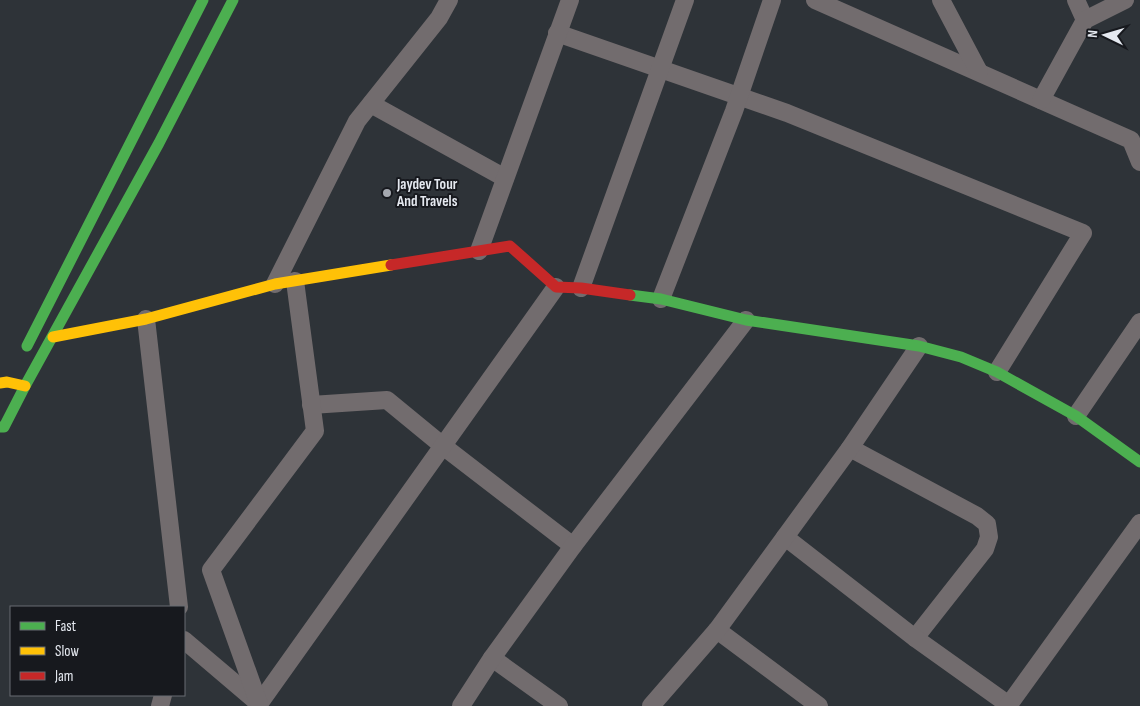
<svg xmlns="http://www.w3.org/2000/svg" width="1140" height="706" font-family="'Sofia Sans Condensed',sans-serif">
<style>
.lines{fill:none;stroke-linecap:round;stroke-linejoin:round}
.street{stroke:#726c6e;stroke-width:18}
.fast{stroke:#4caf50;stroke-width:11}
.slow{stroke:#ffc107;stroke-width:11}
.jam{stroke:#c62828;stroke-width:11}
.poi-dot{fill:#a5a9b0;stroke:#17191e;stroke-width:2}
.labels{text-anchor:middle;stroke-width:4;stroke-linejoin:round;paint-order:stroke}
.poi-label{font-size:15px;font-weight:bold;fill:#e5e9f0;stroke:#17191e;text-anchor:start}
</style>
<rect width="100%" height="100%" fill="#2e3338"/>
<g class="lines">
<g class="street">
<path d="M815,0L1131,140L1140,162"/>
<path d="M941,0L979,72"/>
<path d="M1076,0L1085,20"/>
<path d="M557,33L787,113L1083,233L997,372"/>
<path d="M1041,100L1085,20L1125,0"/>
<path d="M371,104L505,178"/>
<path d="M479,251L570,0"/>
<path d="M275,284L357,121L439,18L449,0"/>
<path d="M581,288L685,0"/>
<path d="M661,299L734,111L772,0"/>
<path d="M146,319L179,607"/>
<path d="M311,405L387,400L443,446L573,546"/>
<path d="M1076,416L1140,322"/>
<path d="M850,448L977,516L987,524L989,537L985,549L915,638"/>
<path d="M785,537L915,638L1009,705"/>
<path d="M717,630L819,706"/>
<path d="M184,640L257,702"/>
<path d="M492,658L559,706"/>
<path d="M259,704L556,287"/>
<path d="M259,704L211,570L315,431L295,281"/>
<path d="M160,706L163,695"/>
<path d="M461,706L492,658L573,546L746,320"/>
<path d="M651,706L717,630L850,448L919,346"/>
<path d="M1008,706L1140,523"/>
</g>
<g class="fast">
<path d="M630,295L661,299L746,320L919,346L961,357L997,372L1076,416L1140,462"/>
<path d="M27,346L203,0"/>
<path d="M0,427H4L25,386L159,143L233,0"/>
</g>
<g class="slow">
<path d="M53,337L146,319L275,284L391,265"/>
<path d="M0,383L7,382L25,386"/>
</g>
<path class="jam" d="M391,265L510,246L556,287L581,288L630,295"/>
</g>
<circle class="poi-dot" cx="387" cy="193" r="5"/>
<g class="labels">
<g class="poi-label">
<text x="397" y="189">Jaydev Tour<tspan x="397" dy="17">And Travels</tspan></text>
</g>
</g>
<rect x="10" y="606" width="175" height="90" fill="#17191e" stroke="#696c72"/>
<rect x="20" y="622" width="25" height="8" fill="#4caf50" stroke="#696c72"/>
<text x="55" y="631" font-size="15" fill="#e5e9f0">Fast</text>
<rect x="20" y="647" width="25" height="8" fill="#ffc107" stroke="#696c72"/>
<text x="55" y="656" font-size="15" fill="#e5e9f0">Slow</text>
<rect x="20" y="672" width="25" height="8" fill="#c62828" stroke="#696c72"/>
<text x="55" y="681" font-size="15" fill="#e5e9f0">Jam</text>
<g transform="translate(1105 35) rotate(275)" stroke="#17191e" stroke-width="4" paint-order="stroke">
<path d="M0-4L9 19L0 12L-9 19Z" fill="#e5e9f0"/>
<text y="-8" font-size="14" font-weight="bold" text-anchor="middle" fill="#e5e9f0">N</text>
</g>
</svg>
